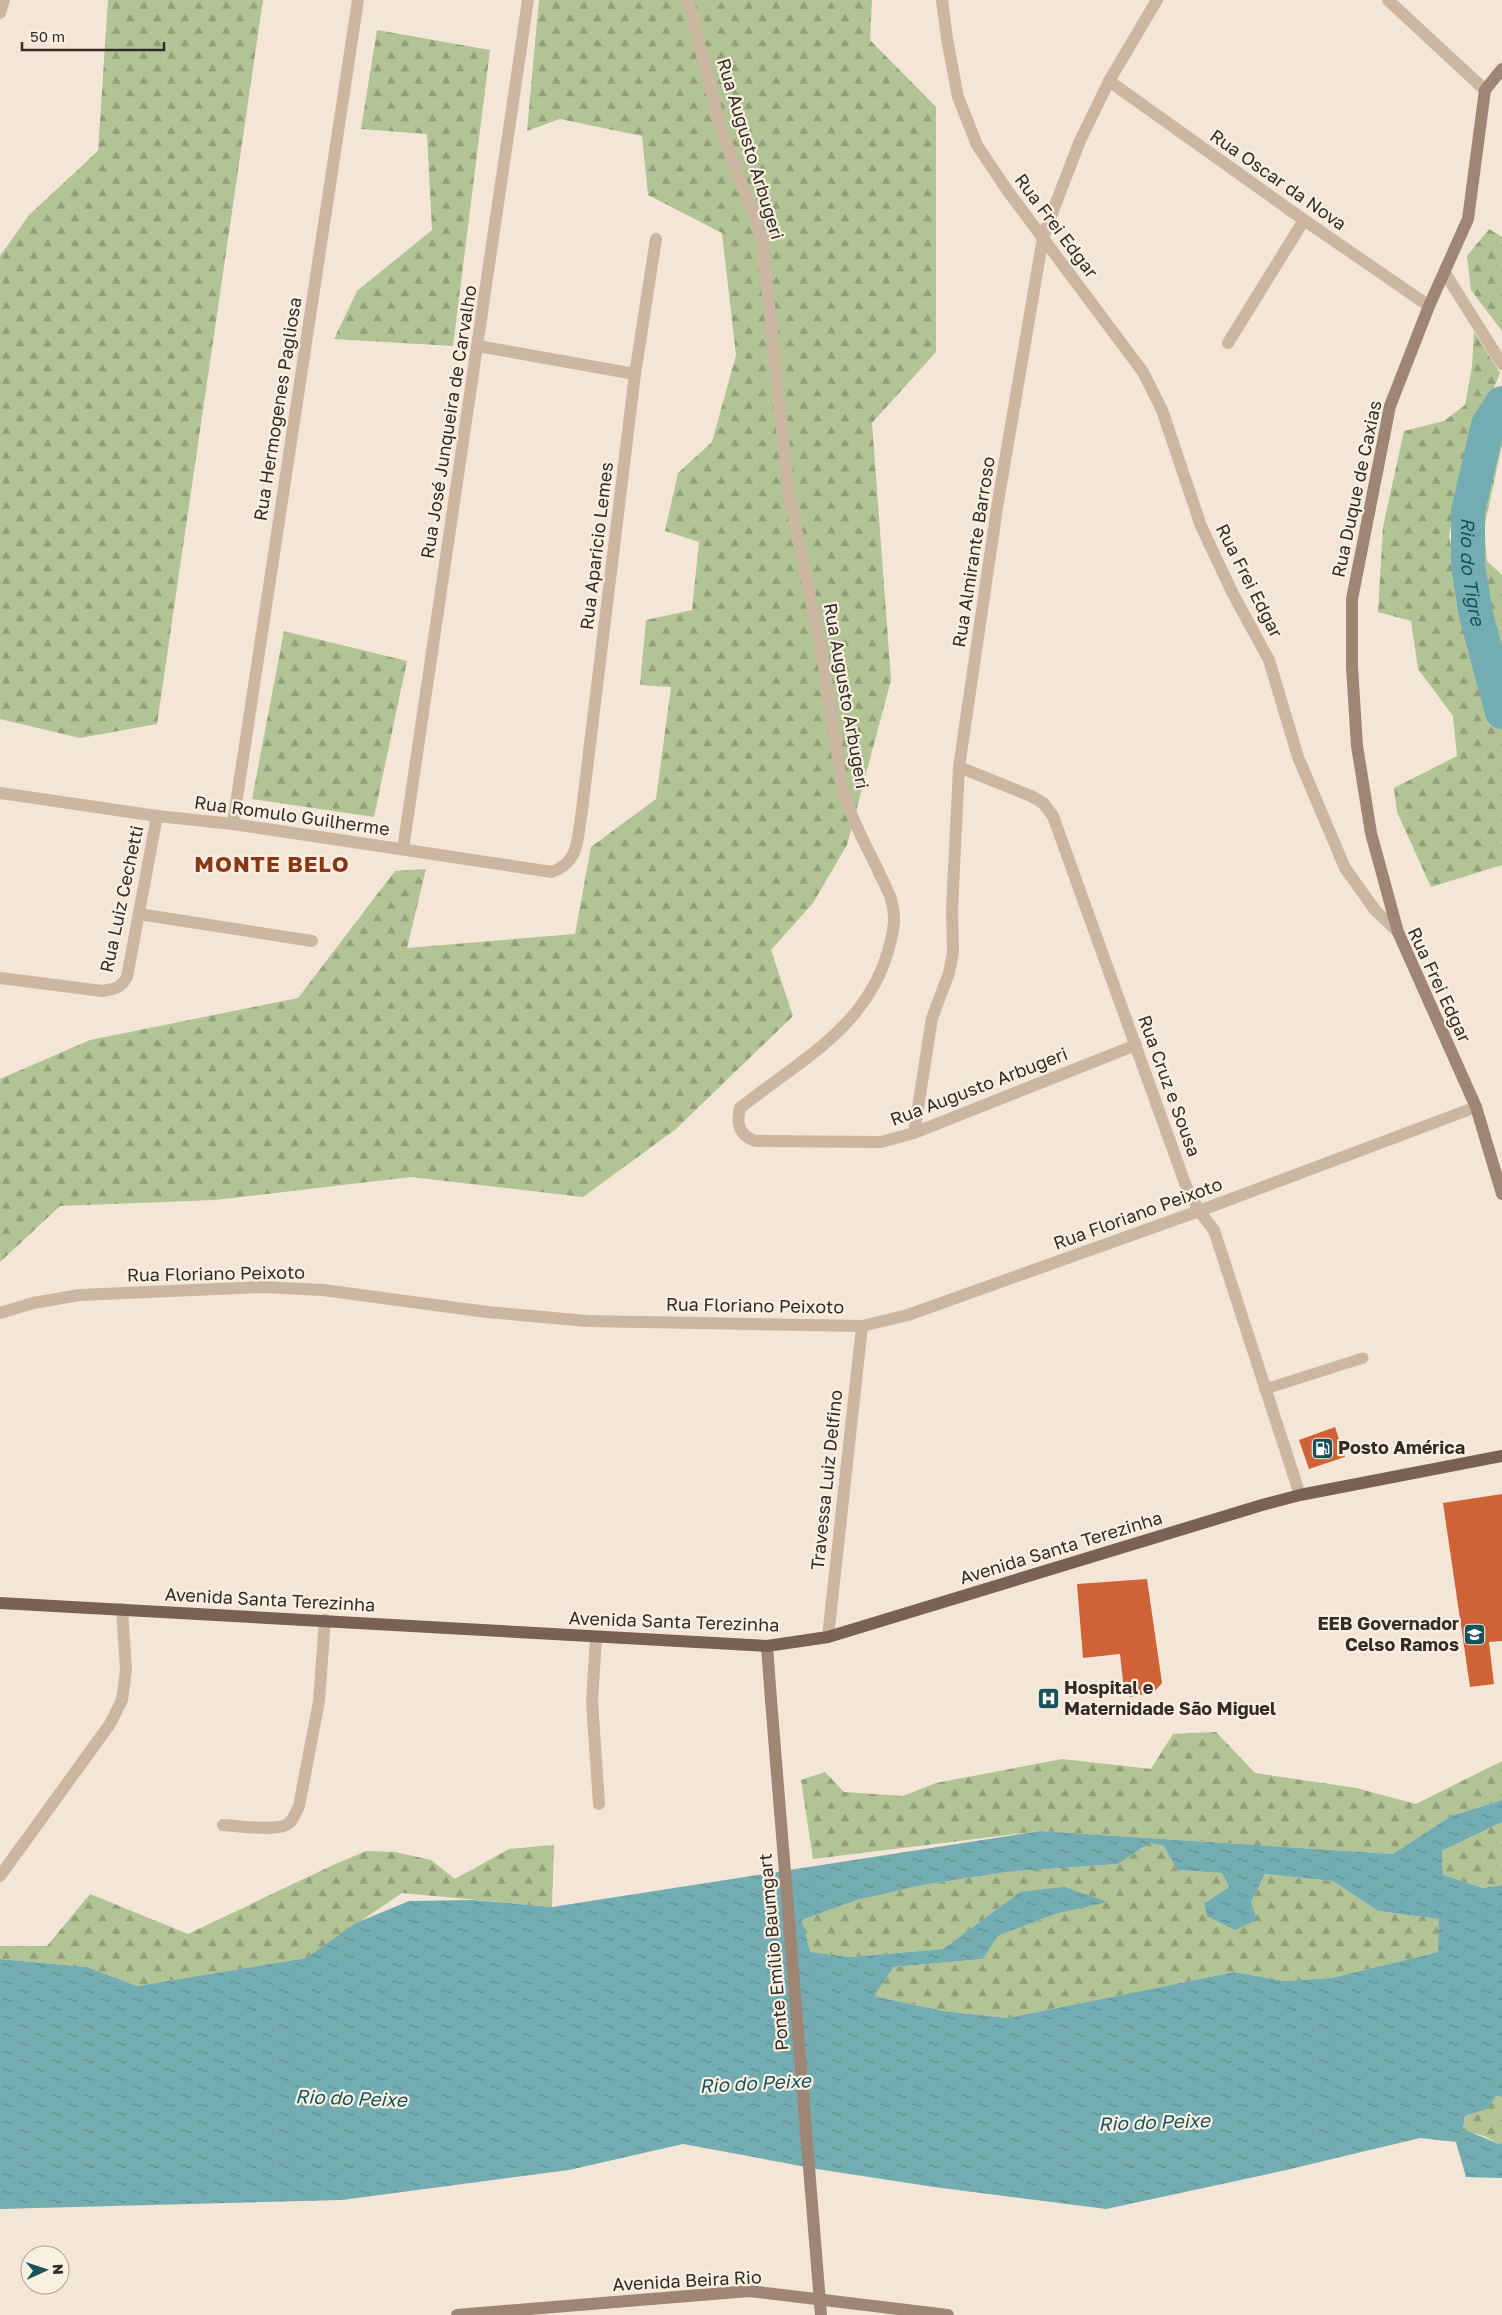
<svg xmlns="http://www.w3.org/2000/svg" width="1502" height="2315" font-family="'Golos Text',sans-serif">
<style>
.forest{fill:url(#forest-firs)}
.water{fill:url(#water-ripples);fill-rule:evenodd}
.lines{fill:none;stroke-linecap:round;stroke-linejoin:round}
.river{stroke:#73adb2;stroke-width:34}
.building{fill:#d06237}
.lane{stroke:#cbb6a1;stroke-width:11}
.street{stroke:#cbb6a1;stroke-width:12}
.secondary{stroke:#9f8573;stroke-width:12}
.primary{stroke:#796254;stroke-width:12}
.secondary-bridge{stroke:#9f8573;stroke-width:12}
.labels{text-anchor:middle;stroke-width:4.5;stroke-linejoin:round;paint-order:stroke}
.street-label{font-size:18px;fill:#352b25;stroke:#faf0e2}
.poi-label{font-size:18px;font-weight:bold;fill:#352b25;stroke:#faf0e2;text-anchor:start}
.water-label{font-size:19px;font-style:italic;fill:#17535a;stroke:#faf0e2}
.district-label{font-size:22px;font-weight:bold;letter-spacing:1px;fill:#8a3717;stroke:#faf0e2}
</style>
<defs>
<pattern id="forest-firs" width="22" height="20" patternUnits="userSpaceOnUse" patternTransform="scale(1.25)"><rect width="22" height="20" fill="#b2c395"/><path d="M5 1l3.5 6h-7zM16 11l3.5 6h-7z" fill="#929f79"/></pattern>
<pattern id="water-ripples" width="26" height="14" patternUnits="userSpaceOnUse" patternTransform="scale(1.25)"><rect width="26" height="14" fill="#73adb2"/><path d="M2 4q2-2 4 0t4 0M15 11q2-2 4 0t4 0" fill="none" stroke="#5f8d91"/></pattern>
</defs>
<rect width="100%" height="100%" fill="#f3e6d6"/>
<g class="forest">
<path d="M108,0H263L157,724L80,738L0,719V256L29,215L98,151Z"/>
<path d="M539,0H872L870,40L936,107V352L872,423L891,680L847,845L813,903L771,950L793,1016L676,1129L583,1197L411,1177L215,1200L60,1206L0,1262V1079L90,1040L298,998L395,871L426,869L407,948L575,934L591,847L656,799L671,687L640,685L646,620L692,610L699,542L665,531L678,473L712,442L736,355L722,233L648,195L642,136L560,119L527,131Z"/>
<path d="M377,30L490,50L453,346L334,339L357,291L432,230L427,134L361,129Z"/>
<path d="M1489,229L1502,237V331L1471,290L1467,256Z"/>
<path d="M1474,332L1500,373L1464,461L1449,536L1465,618L1502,722V865L1431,887L1397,812L1394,788L1457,756L1453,716L1418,669L1411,621L1378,612L1383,527L1404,431L1444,421L1465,405L1472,367Z"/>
<path d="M1502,414V445L1484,528L1487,561L1502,575V671L1495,661L1482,609L1475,547L1484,457Z"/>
<path d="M284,631L407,661L374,817L252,799Z"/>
<path d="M1216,1732L1255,1773L1356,1788L1416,1804L1502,1761V1800L1451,1816L1393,1854L1040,1831L813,1859L801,1780L825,1772L844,1792L903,1796L936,1783L1062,1759L1151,1769L1173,1734Z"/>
<path d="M1502,1822V1885L1483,1888L1443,1875L1442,1851Z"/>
<path d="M1149,1843L1164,1846L1177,1870L1222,1873L1229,1887L1205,1902H1251L1265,1874L1333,1881L1378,1911L1440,1919L1438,1952L1331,1978L1284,1981L1234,1972L1008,2018L943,2011L874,1996L894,1967L983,1959L998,1936L1055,1914L1107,1902L1020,1892L943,1949L850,1957L809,1952L802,1920L857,1900L923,1885L1007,1872L1118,1864Z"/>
<path d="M554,1845L552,1907L402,1893L306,1958L137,1986L87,1967L0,1959V1946H47L90,1894L188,1934L331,1866L366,1851L395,1852L431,1860L455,1879L509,1849Z"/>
<path d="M1496,2096L1502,2097V2143L1499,2144L1484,2136L1463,2130L1465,2116L1486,2109Z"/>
</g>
<path class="water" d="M1502,1800V1822L1442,1851L1443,1875L1483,1888L1502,1885V2097L1496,2096L1487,2109L1465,2116L1463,2129L1499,2144L1502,2143V2178L1466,2177L1456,2142L1420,2138L1282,2171L1106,2209L934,2187L817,2169L683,2144L569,2170L342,2200L0,2209V1959L87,1967L137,1986L306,1958L356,1923L409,1901L473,1900L552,1907L1040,1831L1393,1854L1451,1816ZM1149,1843L1164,1846L1177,1870L1222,1873L1229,1887L1204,1903L1207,1916L1235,1930L1257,1920L1251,1902L1265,1874L1333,1881L1378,1911L1439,1919L1438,1952L1331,1978L1284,1981L1234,1972L1008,2018L943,2011L874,1996L894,1967L983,1959L998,1936L1055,1914L1108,1902L1064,1887L1020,1892L943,1949L850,1957L810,1952L802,1920L857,1900L923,1885L1007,1872L1118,1864Z"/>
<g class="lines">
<path class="river" id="s1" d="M1502,403L1488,425L1468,511V565L1476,615L1502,712"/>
</g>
<g class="building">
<path d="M1335,1427L1345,1457L1309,1469L1299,1440Z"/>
<path d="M1502,1494V1641L1489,1642L1494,1684L1470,1687L1443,1503Z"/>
<path d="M1147,1579L1162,1683L1154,1692L1130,1697L1124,1690L1120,1654L1083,1658L1077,1584Z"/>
</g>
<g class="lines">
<path class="lane" d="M1265,1389L1363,1358"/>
<g class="street">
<path d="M688,0L720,126L762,238L789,495L823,659L841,780C847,810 863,840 877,868C881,878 888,889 891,899C897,918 893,933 888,951C866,1029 797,1062 740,1108C736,1124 739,1135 755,1141L881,1142L914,1133L1136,1045"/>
<path d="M942,0L947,39L958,97L977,145L1007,190L1143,372L1162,410L1201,526L1233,594L1269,660L1298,757L1345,868L1375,910L1398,932"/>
<path d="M1388,0L1485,90"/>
<path d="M0,13L4,0"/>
<path d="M1109,81L1304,220L1429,306"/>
<path d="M1445,273L1502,364"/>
<path d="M1228,343L1304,220"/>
<path d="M478,346L635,374"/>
<path d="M959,767L1031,796L1043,803L1053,816L1186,1186L1199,1211L1214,1230L1300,1495"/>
<path d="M0,793L157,816L233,824L552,872C581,861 577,837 582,810L635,374L656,239"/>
<path d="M233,824L358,0"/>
<path d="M403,849L528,0"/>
<path d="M139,914L312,941"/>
<path d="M0,978L102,991C115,989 121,988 127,977L157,816"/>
<path d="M914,1133L932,1018L949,973L953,952L952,909L959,767L997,508L1043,237L1079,143L1109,81L1157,0"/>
<path d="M0,1313L33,1303L80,1295L264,1287L323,1290L487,1312L587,1321L862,1326L908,1315L1199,1211L1476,1107"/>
<path d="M828,1637L862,1326"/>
<path d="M596,1638L592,1702L599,1804"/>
<path d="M223,1825C238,1826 273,1831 286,1825C293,1822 296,1812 299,1806L319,1701L325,1620"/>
<path d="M0,1876L110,1724L122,1700L126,1670L122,1609"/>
</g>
<g class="secondary">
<path d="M1502,69L1485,90L1468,219L1429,306L1390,406L1352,599V667L1357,746L1371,833L1398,932L1476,1107L1502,1194"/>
<path d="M767,1646L771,1700"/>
<path d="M457,2315L749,2291L948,2315"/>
</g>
<path class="primary" d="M0,1603L767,1646L828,1637L1262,1505L1300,1495L1502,1456"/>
<path class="secondary-bridge" d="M771,1700L821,2315"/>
</g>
<defs>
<symbol id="fuel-square" viewBox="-11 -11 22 22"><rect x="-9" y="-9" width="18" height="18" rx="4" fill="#17535a" stroke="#faf0e2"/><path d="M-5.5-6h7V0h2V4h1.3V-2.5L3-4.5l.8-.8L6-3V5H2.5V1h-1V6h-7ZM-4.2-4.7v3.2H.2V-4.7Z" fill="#fff"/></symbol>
<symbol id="school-square" viewBox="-11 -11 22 22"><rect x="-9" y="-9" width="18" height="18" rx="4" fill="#17535a" stroke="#faf0e2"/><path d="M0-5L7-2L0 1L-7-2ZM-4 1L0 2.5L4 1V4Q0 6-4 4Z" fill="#fff"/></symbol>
<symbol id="hospital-square" viewBox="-11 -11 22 22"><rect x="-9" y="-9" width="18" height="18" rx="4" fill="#17535a" stroke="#faf0e2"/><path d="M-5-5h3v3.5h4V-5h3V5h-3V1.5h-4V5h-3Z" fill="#fff"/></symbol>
</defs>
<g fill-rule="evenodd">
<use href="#fuel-square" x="1310" y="1436" width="25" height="25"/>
<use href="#school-square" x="1462" y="1622" width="25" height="25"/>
<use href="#hospital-square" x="1036" y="1686" width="25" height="25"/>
</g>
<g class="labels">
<g class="street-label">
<text transform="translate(750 149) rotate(73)" y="6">Rua Augusto Arbugeri</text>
<text transform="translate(1278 180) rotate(35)" y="6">Rua Oscar da Nova</text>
<text transform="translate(1056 226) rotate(53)" y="6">Rua Frei Edgar</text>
<text transform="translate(278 409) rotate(-81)" y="6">Rua Hermogenes Pagliosa</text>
<text transform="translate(449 422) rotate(-81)" y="6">Rua José Junqueira de Carvalho</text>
<text transform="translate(1357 489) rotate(-78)" y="6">Rua Duque de Caxias</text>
<text transform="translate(597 546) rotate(-83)" y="6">Rua Aparicio Lemes</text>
<text transform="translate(974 552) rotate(-81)" y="6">Rua Almirante Barroso</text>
<text transform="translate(1249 581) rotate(63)" y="6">Rua Frei Edgar</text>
<text transform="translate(846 696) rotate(80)" y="6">Rua Augusto Arbugeri</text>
<text transform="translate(292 816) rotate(8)" y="6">Rua Romulo Guilherme</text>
<text transform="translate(122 899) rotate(-78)" y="6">Rua Luiz Cechetti</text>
<text transform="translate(1439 985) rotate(65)" y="6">Rua Frei Edgar</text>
<text transform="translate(1169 1086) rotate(70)" y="6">Rua Cruz e Sousa</text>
<text transform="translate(979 1087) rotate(-21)" y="6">Rua Augusto Arbugeri</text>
<text transform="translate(1138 1214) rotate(-20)" y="6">Rua Floriano Peixoto</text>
<text transform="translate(216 1274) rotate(-1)" y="6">Rua Floriano Peixoto</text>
<text transform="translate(755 1306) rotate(1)" y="6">Rua Floriano Peixoto</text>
<text transform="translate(827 1480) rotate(-84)" y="6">Travessa Luiz Delfino</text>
<text transform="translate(1061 1548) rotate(-17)" y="6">Avenida Santa Terezinha</text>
<text transform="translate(270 1600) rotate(3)" y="6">Avenida Santa Terezinha</text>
<text transform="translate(674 1622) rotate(2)" y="6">Avenida Santa Terezinha</text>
<text transform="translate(774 1952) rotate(-95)" y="6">Ponte Emílio Baumgart</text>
<text transform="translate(687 2281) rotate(-3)" y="6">Avenida Beira Rio</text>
</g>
<g class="poi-label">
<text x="1338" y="1454">Posto América</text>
<text x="1459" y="1630" text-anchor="end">EEB Governador<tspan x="1459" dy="21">Celso Ramos</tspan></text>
<text x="1064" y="1694">Hospital e<tspan x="1064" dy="21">Maternidade São Miguel</tspan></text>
</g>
<g class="water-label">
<text dy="7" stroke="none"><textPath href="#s1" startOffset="175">Rio do Tigre</textPath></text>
<text transform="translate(755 2083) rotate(-3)" y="7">Rio do Peixe</text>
<text transform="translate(351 2098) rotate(2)" y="7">Rio do Peixe</text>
<text transform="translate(1154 2122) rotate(-2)" y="7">Rio do Peixe</text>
</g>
<g class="district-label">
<text x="272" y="872">MONTE BELO</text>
</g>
</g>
<g transform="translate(45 2270) rotate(87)"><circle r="24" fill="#faf0e2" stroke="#aba196"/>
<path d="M0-4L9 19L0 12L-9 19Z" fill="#17535a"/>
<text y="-8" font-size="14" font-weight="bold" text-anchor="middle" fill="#352b25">N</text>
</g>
<path d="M22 42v8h142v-8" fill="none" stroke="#352b25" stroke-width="2.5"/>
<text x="30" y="42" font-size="15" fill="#352b25" stroke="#faf0e2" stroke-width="4" paint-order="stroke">50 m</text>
</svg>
